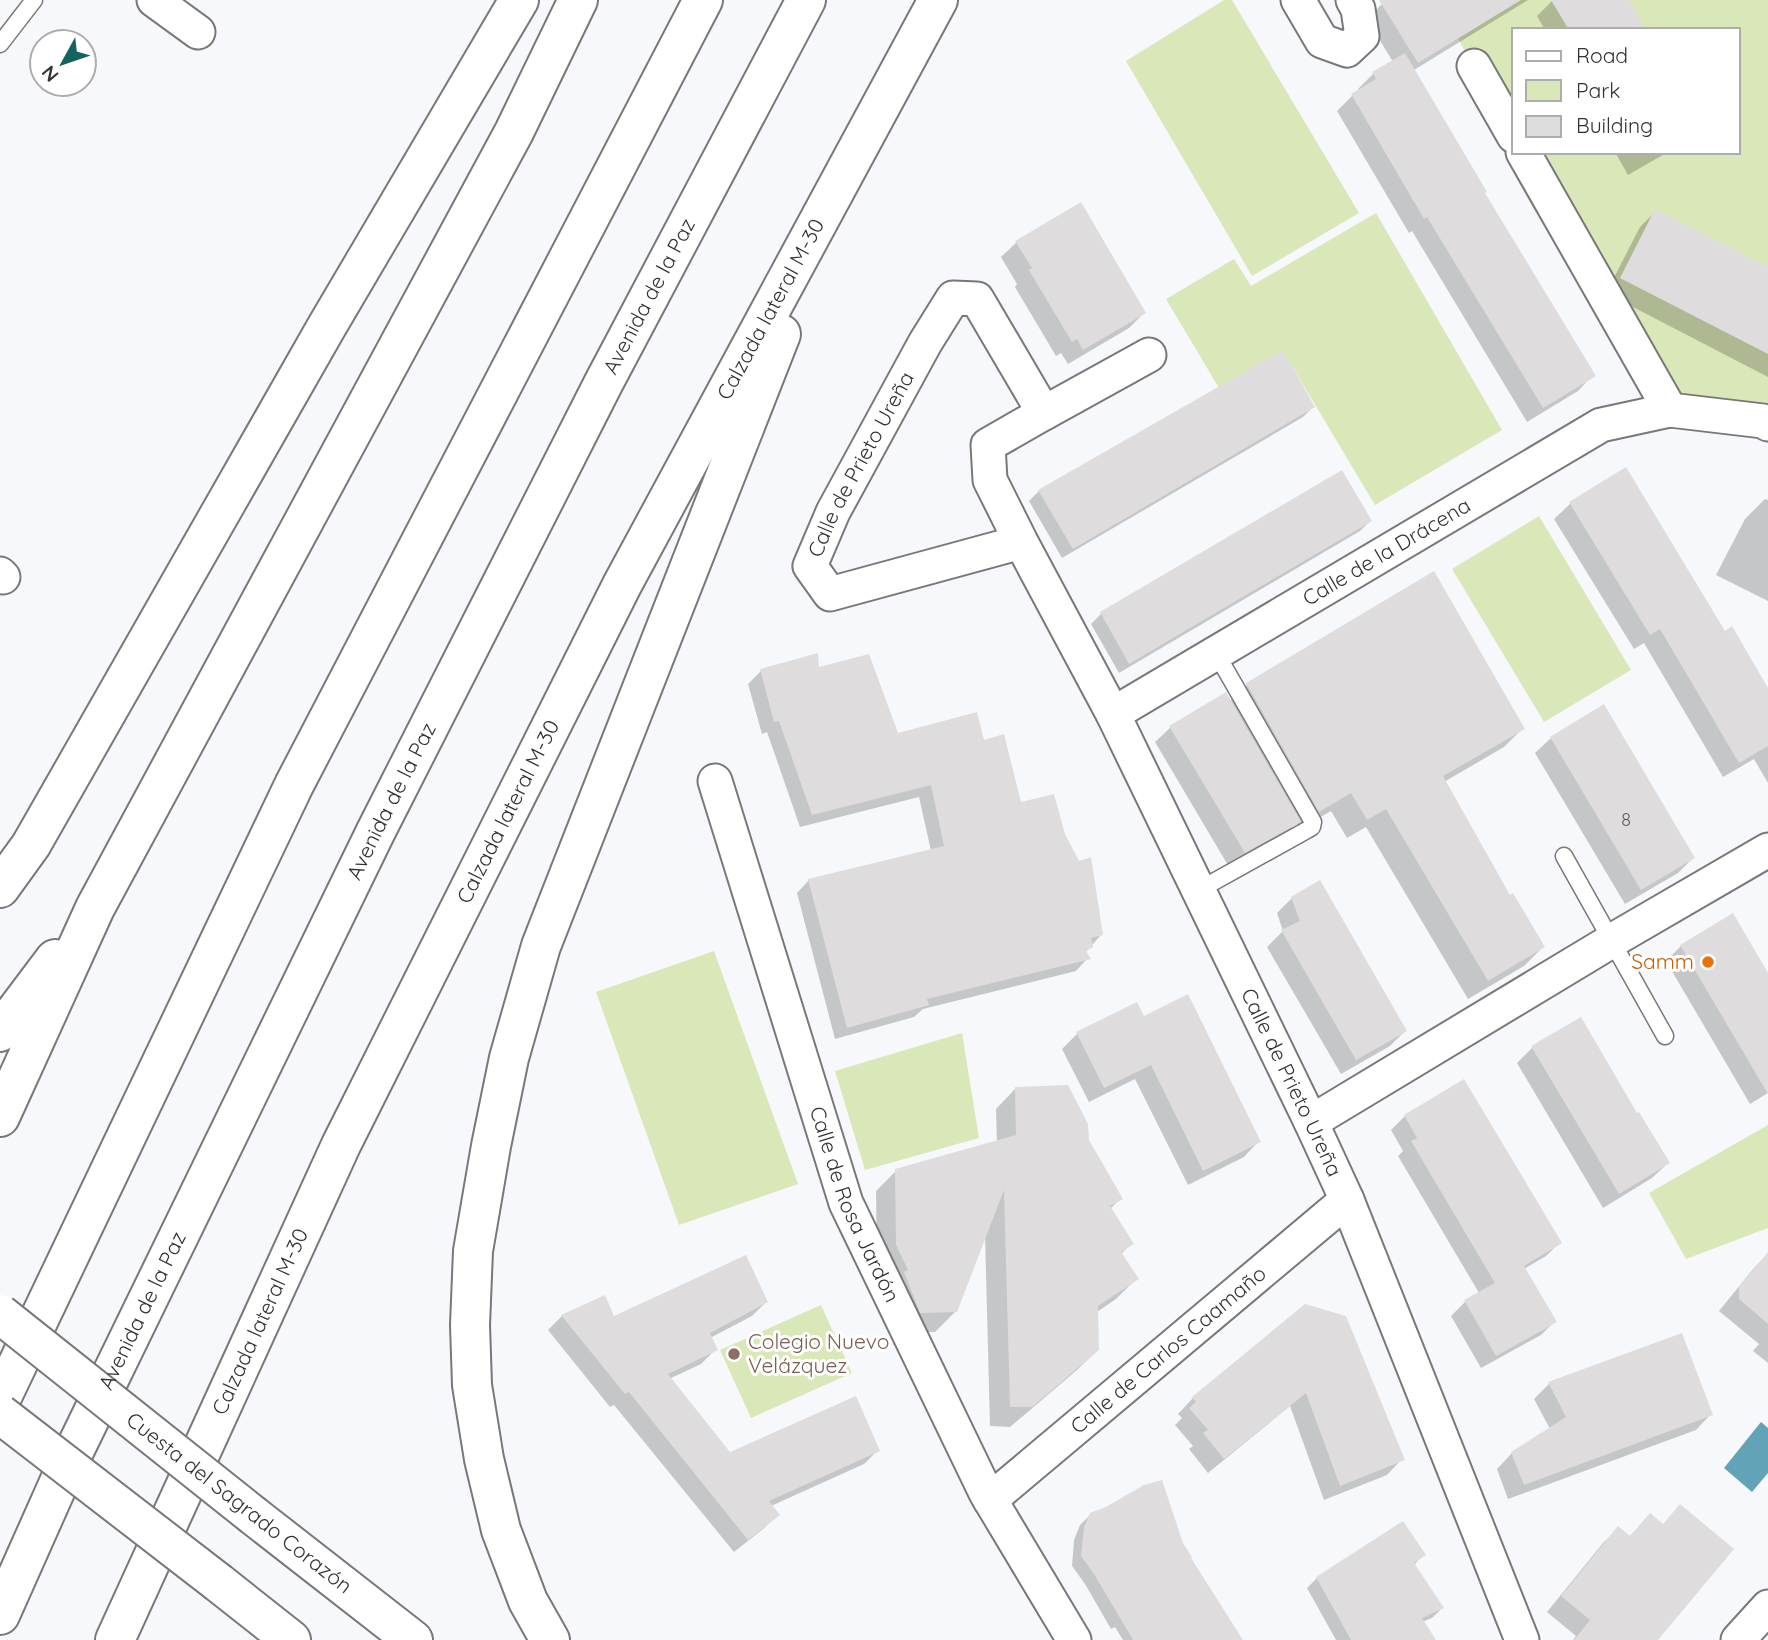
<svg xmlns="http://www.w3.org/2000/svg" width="1768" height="1640" font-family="Quicksand,sans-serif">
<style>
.green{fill:#dae7b8}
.water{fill:#62a3b7}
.shadow{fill:#0003}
.building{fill:#dfdcdd}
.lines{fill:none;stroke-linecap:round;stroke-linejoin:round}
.service-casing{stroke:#78787b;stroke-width:19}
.minor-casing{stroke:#78787b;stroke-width:37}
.secondary-casing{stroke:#78787b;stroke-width:42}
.motorway-casing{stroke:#78787b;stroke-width:42}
.service{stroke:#fff;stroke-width:16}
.minor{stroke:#fff;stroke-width:33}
.secondary{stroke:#fff;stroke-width:38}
.motorway{stroke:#fff;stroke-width:38}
.secondary-bridge-casing{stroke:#78787b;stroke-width:42;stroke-linecap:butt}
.secondary-bridge{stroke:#fff;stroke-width:38}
.food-dot{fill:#e8710a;stroke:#fff;stroke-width:2.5}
.education-dot{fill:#8d6e63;stroke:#fff;stroke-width:2.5}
.labels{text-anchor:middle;stroke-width:6;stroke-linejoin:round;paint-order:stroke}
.number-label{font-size:18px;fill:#5d5c5e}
.street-label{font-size:21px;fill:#323234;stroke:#fff}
.food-label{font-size:21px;fill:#c56008;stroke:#fff;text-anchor:end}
.education-label{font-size:21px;fill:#785e54;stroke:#fff;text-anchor:start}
</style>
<rect width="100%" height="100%" fill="#f7f8fb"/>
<g class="green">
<path d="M1224,0H1232L1359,213L1252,276L1126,61Z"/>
<path d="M1436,0H1768V442L1670,410L1523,152H1738V30H1514V137Z"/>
<path d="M1376,213L1502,430L1375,505L1283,351L1219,388L1166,299L1234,259L1251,286Z"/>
<path d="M1539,516L1631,670L1544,722L1452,569Z"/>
<path d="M714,951L798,1184L679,1225L596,992Z"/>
<path d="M962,1033L979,1138L865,1170L835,1071Z"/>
<path d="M1768,1125V1228L1686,1259L1649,1193Z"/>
<path d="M821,1305L852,1373L751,1418L720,1350Z"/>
</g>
<path class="water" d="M1761,1422L1768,1428V1473L1752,1492L1724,1468Z"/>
<g class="shadow">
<path d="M1388,0H1528L1414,70L1484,193L1593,375L1578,391L1527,422L1412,231L1409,233L1337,111L1352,96L1359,91L1358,89L1373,74L1393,62L1367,19L1382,4Z"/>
<path d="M1553,0H1627L1644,30H1545L1537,16Z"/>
<path d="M1615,152H1668L1628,175Z"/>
<path d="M1655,212L1768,269V377L1606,293L1640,227Z"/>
<path d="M1017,242L1144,313L1129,328L1068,364L1061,353L1056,356L1015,287L1017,284L1001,257Z"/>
<path d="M1313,407L1303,417L1062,558L1029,501L1039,491Z"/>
<path d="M1626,470L1724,633L1768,691V783L1754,759L1723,777L1644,643L1634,649L1554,519L1570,504Z"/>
<path d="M1341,472L1370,521L1360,531L1119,673L1091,624L1101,614Z"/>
<path d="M1765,499L1768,500V601L1716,575L1745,519Z"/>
<path d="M1433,573L1523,728L1504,747L1444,782L1510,897L1543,947L1524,966L1468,999L1366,827L1347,838L1331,811L1300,829L1296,823L1283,837L1229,867L1155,742L1171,727L1229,702L1247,685Z"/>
<path d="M817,669L897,736L983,742L1019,804L1063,834L1101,935L1085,953L1088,958L1076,971L923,1009L914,1017L835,1039L797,893L809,880L931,851L919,797L800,827L767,732L762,734L748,684L761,671Z"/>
<path d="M1551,738L1693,858L1678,873L1625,904L1535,753Z"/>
<path d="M1292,898L1405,1031L1390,1046L1341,1074L1267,947L1283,931L1277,913Z"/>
<path d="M1681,946L1768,977V1093L1750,1104L1666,961Z"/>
<path d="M1143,1019L1259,1141L1244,1157L1188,1185L1135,1079L1089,1102L1062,1049L1077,1034Z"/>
<path d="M1532,1048L1637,1115L1668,1163L1652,1178L1603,1208L1517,1063Z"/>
<path d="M1016,1088L1087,1141L1121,1198L1110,1209L1131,1244L1120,1255L1136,1279L1116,1299L1097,1312L1098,1350L1077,1370L1010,1427L990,1426L985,1235L956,1311L935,1332H900L877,1266L876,1191L896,1171L997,1143L996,1109Z"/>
<path d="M1405,1116L1560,1242L1546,1256L1524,1269L1555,1321L1541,1335L1481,1368L1451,1316L1465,1302L1479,1293L1398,1156L1403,1151L1391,1130Z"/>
<path d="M1768,1254V1363L1753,1351L1759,1344L1719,1311L1754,1268Z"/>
<path d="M604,1297L614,1318L766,1302L752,1316L710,1338L715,1350L701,1364L669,1379L729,1454L878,1450L864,1464L771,1506L777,1515L763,1529L734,1552L614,1405L610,1407L548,1330L562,1316Z"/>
<path d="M1306,1305L1402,1459L1387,1475L1324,1500L1290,1406L1208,1473L1189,1449L1193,1446L1175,1425L1182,1418L1178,1414L1193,1398Z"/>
<path d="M1549,1384L1711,1414L1696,1430L1508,1499L1497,1469L1512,1453L1550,1429L1534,1399Z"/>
<path d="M1091,1514L1182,1544L1240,1640H1123L1115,1627L1111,1629L1085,1584L1072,1566L1074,1540L1080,1525Z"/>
<path d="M1650,1515L1656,1640H1573L1576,1636L1547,1612L1603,1543L1618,1528L1629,1537Z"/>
<path d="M1423,1555L1414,1565L1442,1608L1432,1618L1422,1622L1434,1640H1336L1307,1588L1317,1578Z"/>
</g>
<g class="building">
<path d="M1379,0H1521L1418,63Z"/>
<path d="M1551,0H1629L1646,30H1569Z"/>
<path d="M1405,53L1487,192L1485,193L1596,376L1543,408L1427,217L1424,219L1351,94L1376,79L1372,72Z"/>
<path d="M1081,202L1146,313L1083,350L1077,339L1072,342L1029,270L1032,268L1015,241Z"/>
<path d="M1655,209L1768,267V354L1620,278Z"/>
<path d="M1283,350L1315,407L1073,549L1038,490Z"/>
<path d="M1626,467L1725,631L1732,626L1768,688V746L1739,763L1660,629L1650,635L1569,502Z"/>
<path d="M1342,470L1372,521L1129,664L1100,612Z"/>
<path d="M1434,571L1525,729L1443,776L1510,895L1513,893L1545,947L1488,981L1386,809L1367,820L1351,793L1319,812L1246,683Z"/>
<path d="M818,653L819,667L869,654L898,733L977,712L984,740L1004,734L1021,802L1054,794L1065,834L1079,861L1091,857L1103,935L1091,938L1093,947L1086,951L1091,959L927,999L929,1005L847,1028L808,879L944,846L931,785L812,815L779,721L774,722L760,669Z"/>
<path d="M1226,692L1301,822L1245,853L1169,726Z"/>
<path d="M1604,704L1695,858L1641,890L1550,737Z"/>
<path d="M1320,880L1407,1031L1356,1060L1281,930L1300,921L1291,897Z"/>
<path d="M1733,913L1768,973V1094L1680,945Z"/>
<path d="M1188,994L1261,1142L1203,1171L1151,1065L1104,1088L1076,1032L1137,1002L1144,1016Z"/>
<path d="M1581,1017L1637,1113L1639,1112L1670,1163L1619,1194L1531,1046Z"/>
<path d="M1464,1079L1562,1243L1524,1266L1557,1322L1496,1356L1464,1300L1495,1283L1411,1141L1417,1138L1404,1115Z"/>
<path d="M1068,1085L1088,1124L1089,1140L1123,1199L1110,1206L1134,1244L1121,1252L1139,1279L1098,1306L1099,1350L1032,1407H1010L1004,1190L957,1312L920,1313L904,1272L908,1270L896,1245L895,1169L1016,1135L1015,1087Z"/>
<path d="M1768,1252V1324L1739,1299V1287Z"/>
<path d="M746,1255L768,1302L710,1333L718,1350L668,1374L730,1452L856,1396L880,1451L769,1501L780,1515L748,1540L629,1392L625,1394L561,1315L605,1295L614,1316Z"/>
<path d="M1305,1304L1346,1316L1405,1460L1340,1486L1306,1393L1224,1459L1203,1433L1208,1430L1189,1408L1196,1402L1192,1397Z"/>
<path d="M1682,1333L1713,1415L1524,1485L1511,1452L1566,1417L1548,1382Z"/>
<path d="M1162,1480L1183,1543L1192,1557L1191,1558L1243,1640H1133L1094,1574L1081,1556L1084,1528L1090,1513L1106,1507L1144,1485Z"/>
<path d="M1680,1504L1734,1549L1658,1640H1574L1590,1620L1561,1596L1618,1526L1630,1536L1650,1513L1663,1524Z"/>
<path d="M1403,1521L1426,1555L1414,1563L1444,1608L1422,1618L1436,1640H1351L1316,1577Z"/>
</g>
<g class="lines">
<defs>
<g id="service">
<path d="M0,44L34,0"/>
<path d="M1564,856L1665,1036"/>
<path d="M1199,890L1307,830L1312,827L1313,822L1216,653"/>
</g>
<g id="minor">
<path d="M154,0L198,32"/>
<path d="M1298,0L1322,41L1347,50L1362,36L1358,9L1353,0"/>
<path d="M1474,66L1514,136"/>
<path d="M1523,152L1670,410"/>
<path d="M1044,413L1149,355"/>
<path id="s1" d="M1021,542L830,594L810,566L833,512L925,343L953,298L977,299L1044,413L988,445L990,480L1021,542L1113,714L1311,1122L1347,1200L1522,1640"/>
<path d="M0,574L3,577"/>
<path id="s2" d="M1113,714L1601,425L1670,410L1763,421L1768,424"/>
<path id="s3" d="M715,781L846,1203L986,1493L1074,1640"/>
<path d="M1311,1122L1613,940L1768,850"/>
<path id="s4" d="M990,1500L1347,1200"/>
<path d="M1738,1640L1768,1607"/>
</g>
<g id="secondary">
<path d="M254,1516L413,1640"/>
<path d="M219,1583L291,1640"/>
</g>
<g id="motorway">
<path d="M0,888L31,845L327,326L519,0"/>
<path d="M0,1032L55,959"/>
<path d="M0,1117L95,908L514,132L578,0"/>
<path d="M0,1401L294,785L703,0"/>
<path id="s5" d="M0,1615L61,1478L376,831L603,384L806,0"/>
<path id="s6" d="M115,1640L341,1145L622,585L938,0"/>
<path d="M550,1640L528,1601L501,1530L484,1459L472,1385L470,1325L473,1251L491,1146L509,1058L541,946L781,334"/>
</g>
</defs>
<use href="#service" class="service-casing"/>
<use href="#minor" class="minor-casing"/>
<use href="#secondary" class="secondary-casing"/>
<use href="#motorway" class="motorway-casing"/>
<use href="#service" class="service"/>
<use href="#minor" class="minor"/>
<use href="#secondary" class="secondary"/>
<use href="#motorway" class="motorway"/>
<defs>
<g id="secondary-bridge">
<path d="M0,1314L254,1516"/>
<path d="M0,1414L219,1583"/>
</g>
</defs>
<use href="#secondary-bridge" class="secondary-bridge-casing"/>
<use href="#secondary-bridge" class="secondary-bridge"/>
</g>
<circle class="food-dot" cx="1708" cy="962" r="7"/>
<circle class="education-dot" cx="734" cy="1354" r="7"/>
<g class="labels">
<g class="number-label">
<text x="1626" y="826">8</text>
</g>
<g class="street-label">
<text dy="7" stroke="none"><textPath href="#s5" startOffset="1470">Avenida de la Paz</textPath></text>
<text dy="7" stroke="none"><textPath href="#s6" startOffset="1484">Calzada lateral M-30</textPath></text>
<text dy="7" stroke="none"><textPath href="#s1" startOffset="346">Calle de Prieto Ureña</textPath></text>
<text dy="7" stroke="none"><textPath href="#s2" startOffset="318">Calle de la Drácena</textPath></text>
<text dy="7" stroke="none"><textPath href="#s5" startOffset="903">Avenida de la Paz</textPath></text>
<text dy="7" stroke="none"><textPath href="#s6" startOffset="917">Calzada lateral M-30</textPath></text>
<text dy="7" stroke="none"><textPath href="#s1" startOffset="1466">Calle de Prieto Ureña</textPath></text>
<text dy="7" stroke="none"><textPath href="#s3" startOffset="446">Calle de Rosa Jardón</textPath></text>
<text dy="7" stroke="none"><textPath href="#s5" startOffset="336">Avenida de la Paz</textPath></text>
<text dy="7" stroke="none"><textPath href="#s6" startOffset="350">Calzada lateral M-30</textPath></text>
<text dy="7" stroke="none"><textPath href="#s4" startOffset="233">Calle de Carlos Caamaño</textPath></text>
<text transform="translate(239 1503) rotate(38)" y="7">Cuesta del Sagrado Corazón</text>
</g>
<g class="food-label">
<text x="1694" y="969">Samm</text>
</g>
<g class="education-label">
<text x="748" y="1349">Colegio Nuevo<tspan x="748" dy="24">Velázquez</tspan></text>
</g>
</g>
<rect x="1512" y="28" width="228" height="126" fill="#ffffff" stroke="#adadae" stroke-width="2"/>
<rect x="1526" y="51" width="35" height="10" fill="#ffffff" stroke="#adadae" stroke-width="2"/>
<text x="1576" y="63" font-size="21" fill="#323234">Road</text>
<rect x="1526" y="80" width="35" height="21" fill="#dae7b8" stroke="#adadae" stroke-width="2"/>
<text x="1576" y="98" font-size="21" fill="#323234">Park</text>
<rect x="1526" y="116" width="35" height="21" fill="#dfdcdd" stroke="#adadae" stroke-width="2"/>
<text x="1576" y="133" font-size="21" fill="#323234">Building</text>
<g transform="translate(63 63) rotate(230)"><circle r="33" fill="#ffffff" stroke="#adadae" stroke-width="2"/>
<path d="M0-5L12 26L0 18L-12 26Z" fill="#136360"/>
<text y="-10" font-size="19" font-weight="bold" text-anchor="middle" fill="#323234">N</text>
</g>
</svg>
